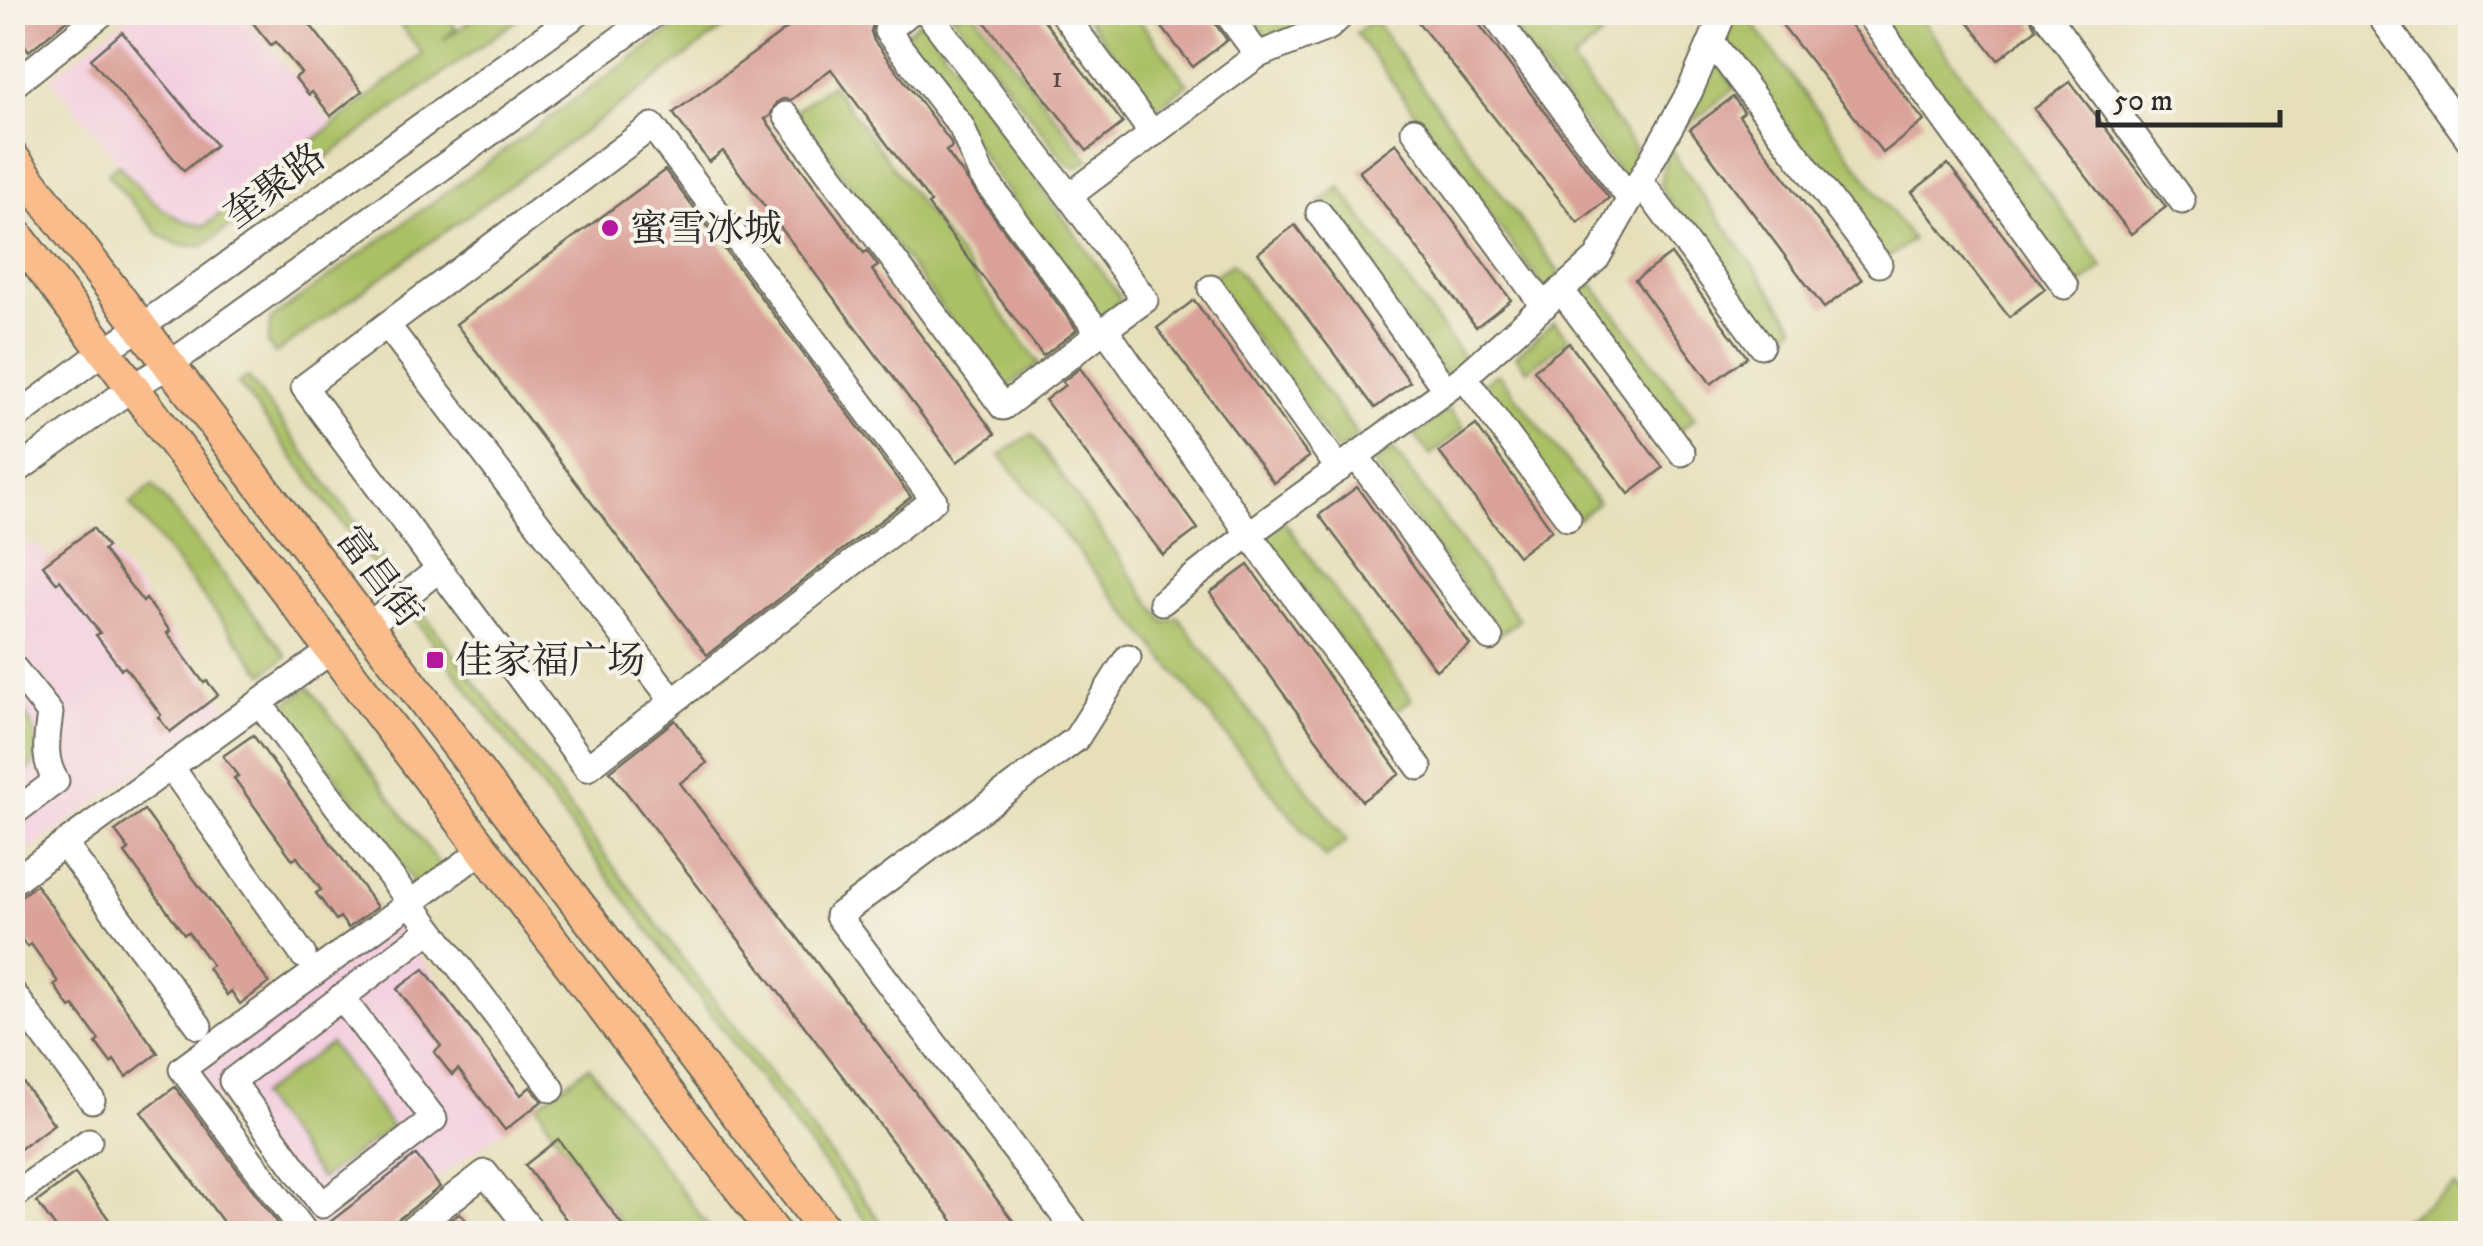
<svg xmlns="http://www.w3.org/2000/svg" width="2483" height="1246" font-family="'IM FELL DW Pica','Noto Serif SC',serif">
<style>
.built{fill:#f3cfdf}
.garden{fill:#aac065;stroke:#6a7648;stroke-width:2.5}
.building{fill:#daa199}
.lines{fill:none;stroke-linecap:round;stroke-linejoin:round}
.minor-casing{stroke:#6c6a5d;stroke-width:29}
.major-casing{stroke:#6c6a5d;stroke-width:36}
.minor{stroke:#fff;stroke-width:25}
.major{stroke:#f9bc8a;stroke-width:32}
.poi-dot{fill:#b5179e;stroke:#f7f3e8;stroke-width:4}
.labels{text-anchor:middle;stroke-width:8;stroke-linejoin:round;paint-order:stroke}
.number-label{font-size:32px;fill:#574846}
.street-label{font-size:38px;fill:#2b2b2b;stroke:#f7f3e8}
.poi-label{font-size:38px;fill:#2b2b2b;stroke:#f7f3e8;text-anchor:start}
</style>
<rect width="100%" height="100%" fill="#f7f3e8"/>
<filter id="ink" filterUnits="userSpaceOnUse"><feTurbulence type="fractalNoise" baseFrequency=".01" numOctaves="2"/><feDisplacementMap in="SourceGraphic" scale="20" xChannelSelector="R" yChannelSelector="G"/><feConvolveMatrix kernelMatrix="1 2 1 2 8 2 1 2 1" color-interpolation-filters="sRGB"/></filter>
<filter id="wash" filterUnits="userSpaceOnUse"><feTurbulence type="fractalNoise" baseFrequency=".0048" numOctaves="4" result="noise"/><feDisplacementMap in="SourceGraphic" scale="40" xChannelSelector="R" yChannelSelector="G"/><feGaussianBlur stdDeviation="2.25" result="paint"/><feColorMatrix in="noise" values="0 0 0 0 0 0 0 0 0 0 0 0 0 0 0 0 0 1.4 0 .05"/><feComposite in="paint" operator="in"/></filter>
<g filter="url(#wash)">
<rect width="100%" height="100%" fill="#e6dfba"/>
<g class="built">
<path d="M133,13H242L334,126L205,226L188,224L145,195L50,78Z"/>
<path d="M93,527L227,707L13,863V543L38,545L51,559Z"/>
<path d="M396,926L537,1105L365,1233H317L197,1072Z"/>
</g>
<g class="garden">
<path d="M391,13H433L438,20L446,14L456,28L443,40L482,13H527L203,246L179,245L160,235L107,174L118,164C142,192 167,221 205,226L423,54Z"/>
<path d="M695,13H744L629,99L275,354L268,344L271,319Z"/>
<path d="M951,13H974L1089,160L1077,167L1068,165Z"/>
<path d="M1083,13H1134L1188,84L1155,109Z"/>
<path d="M1249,13H1305L1310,19L1285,36L1270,41Z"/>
<path d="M1500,13H1584L1601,37L1572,62L1634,147L1635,173L1627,183Z"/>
<path d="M1733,13H1745L1912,240L1885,260L1721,39Z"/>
<path d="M1874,13H1917L2103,267L2077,288Z"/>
<path d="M922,19L1120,297L1115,307L1100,319L990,168L905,34Z"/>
<path d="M1373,19L1560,274C1557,283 1554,287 1544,288L1356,33Z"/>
<path d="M1712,56L1735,88L1685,127L1679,120Z"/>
<path d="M831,84L1039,363L1003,390L795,111Z"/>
<path d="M1668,146L1796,326L1773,343L1660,187Z"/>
<path d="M1340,187L1465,360L1444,375L1319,203Z"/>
<path d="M1232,263L1358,436L1337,451L1211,278Z"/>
<path d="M1592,283L1695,418L1676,434L1575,299Z"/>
<path d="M1554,322L1569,339L1527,370L1516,356Z"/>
<path d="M1499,374L1598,503L1577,519L1479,387L1494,375Z"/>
<path d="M248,377L388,566L379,573L238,383Z"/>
<path d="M1449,409L1464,428L1430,455L1415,435Z"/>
<path d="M1032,434L1165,623L1178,617L1347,841L1325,858L1000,455Z"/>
<path d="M1393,449L1519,620L1499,635L1373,464Z"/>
<path d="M153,485L287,656L264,674L130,504Z"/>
<path d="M1284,521L1412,699L1392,714L1265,535Z"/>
<path d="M423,613L889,1233H875L415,619Z"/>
<path d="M309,687L442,868L417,887L283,706Z"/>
<path d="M12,702C31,716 44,742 32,766C28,773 19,776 13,780Z"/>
<path d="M330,1043L392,1127L321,1179L259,1096Z"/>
<path d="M589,1066L713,1233H629L558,1139L537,1105Z"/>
<path d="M2455,1184L2470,1205V1217L2447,1233H2385Z"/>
</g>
<g id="blocks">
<g class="building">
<path d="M12,12H77L29,51L12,29Z"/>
<path d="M244,12H293L300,20L304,17L362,91L331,116L312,92L309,95L295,78L301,73L276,42L271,45Z"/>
<path d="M809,12H865L873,23L871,32L874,41L950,141L952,147L946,151L1077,330L1043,356L928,205L931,203L831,69L791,100L783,99L776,103L770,116L765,119L864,253L867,251L878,266L872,270L995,434L957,462L723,151L709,162L673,113Z"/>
<path d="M977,12H1037L1123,123L1087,151Z"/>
<path d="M1150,12H1201L1208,21L1211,18L1227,40L1193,67Z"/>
<path d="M1410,12H1470L1609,198L1578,223Z"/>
<path d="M1772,12H1840L1924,121L1883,153Z"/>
<path d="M1960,12H2027L2036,29L1998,60Z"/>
<path d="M122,32L216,145L184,171L91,59Z"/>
<path d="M2070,82L2166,207L2131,234L2034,109Z"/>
<path d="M1733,97L1744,112L1739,116L1862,280L1824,308L1690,129Z"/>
<path d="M1396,143L1511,300L1476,327L1359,171Z"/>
<path d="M1948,164L2045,289L2009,317L1912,192Z"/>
<path d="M665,170L911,497L707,655L456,324Z"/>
<path d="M1295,225L1410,382L1375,408L1258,253Z"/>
<path d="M1671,254L1747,357L1711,384L1635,280Z"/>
<path d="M1194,300L1309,457L1274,483L1157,328Z"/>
<path d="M1569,343L1663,468L1629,494L1534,370Z"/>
<path d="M1080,368L1198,529L1163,555L1045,400L1065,385L1062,382Z"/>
<path d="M1476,425L1552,530L1518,556L1439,452Z"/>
<path d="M1357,487L1470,645L1436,670L1319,515Z"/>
<path d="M93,528L107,547L103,550L143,602L146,599L170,631L167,633L204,683L207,681L218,695L170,732L158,717L161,715L125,667L121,669L96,635L100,633L60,580L57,583L43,565Z"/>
<path d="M1248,565L1400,774L1362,801L1210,593Z"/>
<path d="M675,720L707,763L680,783L1023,1234H963L610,771Z"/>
<path d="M253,735L377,907L348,928L340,917L336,920L316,893L321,890L297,857L293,860L234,778L238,776L223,756Z"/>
<path d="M144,810L269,983L240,1004L231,991L227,995L208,968L212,965L188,932L184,934L125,853L129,850L115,831Z"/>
<path d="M36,885L158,1053L126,1077L114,1060L111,1063L96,1043L99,1040L74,1006L70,1008L54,985L58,982L31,944L27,947L12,927V898L22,895Z"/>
<path d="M424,969L521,1095L530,1087L542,1101L505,1130L458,1069L452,1075L434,1052L441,1046L397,989Z"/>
<path d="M12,1068L54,1124L12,1155Z"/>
<path d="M175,1087L277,1222L284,1234H232L141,1112Z"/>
<path d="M558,1139L629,1234H577L525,1165Z"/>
<path d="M416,1155L440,1187L396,1221L390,1234H339L330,1222Z"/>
<path d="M75,1174L120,1234H60L37,1202Z"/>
<path d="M460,1213L471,1226L460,1234H433Z"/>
</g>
</g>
</g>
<g filter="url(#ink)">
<use href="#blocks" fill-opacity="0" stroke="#6c6a5d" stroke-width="2.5"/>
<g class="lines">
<defs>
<g id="minor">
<path d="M910,12L887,31L961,126L981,174L1099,333"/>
<path d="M927,12L1069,196L1258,55L1329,27L1345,12"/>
<path d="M1062,12L1153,134"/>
<path d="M1226,12L1258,55"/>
<path d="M1492,12L1630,199"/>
<path d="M1867,12L2065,286"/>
<path d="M2044,12L2182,201"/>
<path d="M2377,12L2470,141"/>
<path d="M1712,42L1879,264"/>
<path d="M12,86L104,12"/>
<path d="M786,115L1003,407L1105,329"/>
<path d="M652,126L934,500L587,768L304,387Z"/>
<path d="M1414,130L1544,306"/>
<path d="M1640,181L1761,345"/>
<path d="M1069,196L1145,300L1105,329L1249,534L1464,377L1597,258L1689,93L1724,12"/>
<path d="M1319,213L1446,390"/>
<path d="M1211,288L1339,469"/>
<path d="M1561,290L1682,453"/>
<path d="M387,325L673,701"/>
<path d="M1464,377L1568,518"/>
<path d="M12,420L105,350L141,327L580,12"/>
<path d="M1356,456L1490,638"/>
<path d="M12,474L133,387L169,365L657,12"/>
<path d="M1162,602L1249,534L1419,767"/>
<path d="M368,626L439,569"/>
<path d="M12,666L50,713C47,738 42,759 56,781L12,814"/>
<path d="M259,703L552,1089"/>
<path d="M171,767L303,955"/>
<path d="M64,844L199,1026"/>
<path d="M12,882L332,650"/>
<path d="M12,992L92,1100"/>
<path d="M341,997L434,1119L322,1205L232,1081L430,930"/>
<path d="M12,1197L89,1141"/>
<path d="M306,1234L182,1069L483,850"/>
<path d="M406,1234L485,1173L534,1234"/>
<path d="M1078,1234L838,916L1076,739L1128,657"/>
</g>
<g id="major">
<path d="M12,157L828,1234"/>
<path d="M12,229L775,1234"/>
</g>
</defs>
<use href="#minor" class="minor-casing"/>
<use href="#major" class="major-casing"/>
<use href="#minor" class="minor"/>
<use href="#major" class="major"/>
</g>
</g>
<g class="poi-dot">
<circle cx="610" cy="228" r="10"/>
<rect x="425" y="650" width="20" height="20" rx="5"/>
</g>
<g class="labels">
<g class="number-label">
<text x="1057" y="87">1</text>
</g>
<g class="street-label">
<text transform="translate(274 185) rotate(-36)" y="13">奎聚路</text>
<text transform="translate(380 576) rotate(53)" y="13">富昌街</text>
</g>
<g class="poi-label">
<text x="630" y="241">蜜雪冰城</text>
<text x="455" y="673">佳家福广场</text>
</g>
</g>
<rect width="2483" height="1246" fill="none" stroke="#f7f3e8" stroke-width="50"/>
<path d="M2098 110v15h182v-15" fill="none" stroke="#2b2b2b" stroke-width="5"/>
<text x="2113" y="110" font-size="30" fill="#2b2b2b" stroke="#f7f3e8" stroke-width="8" paint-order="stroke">50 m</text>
</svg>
